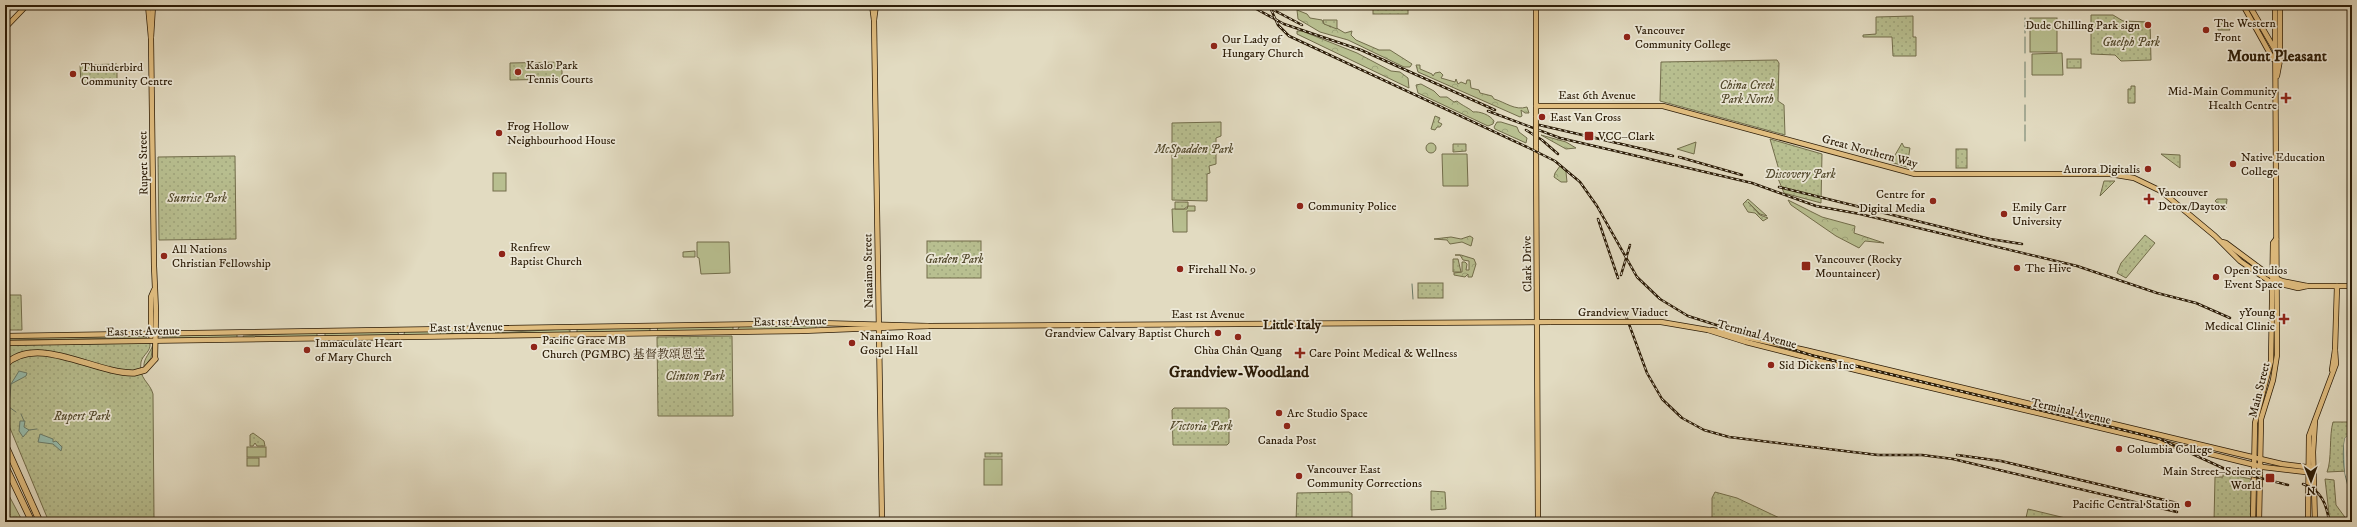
<svg xmlns="http://www.w3.org/2000/svg" width="2357" height="527" font-family="'IM FELL DW Pica','Noto Serif SC',serif">
<style>
.grass{fill:#b8bf90;stroke:#726d4b}
.forest{fill:url(#forest-crowns);stroke:#726d4b}
.park{fill:url(#park-dots);stroke:#726d4b}
.water{fill:#96bcad;stroke:#6b7c6a}
.pier{fill:#e2dbc1}
.lines{fill:none;stroke-linecap:round;stroke-linejoin:round}
.shore{stroke:#606c5a;stroke-width:1}
.stream{stroke:#6b7c6a;stroke-width:1}
.major-casing{stroke:#2b1b06;stroke-width:6}
.highway-casing{stroke:#2b1b06;stroke-width:7}
.major{stroke:#e1be80;stroke-width:4.5}
.highway{stroke:#e1be80;stroke-width:5.5}
.rail-casing{stroke:#2b1b06;stroke-width:2.5}
.rail{stroke:#ece8d7;stroke-width:1;stroke-dasharray:3;stroke-linecap:butt}
.major-bridge-casing{stroke:#2b1b06;stroke-width:6;stroke-linecap:butt}
.major-bridge{stroke:#e1be80;stroke-width:4.5}
.poi-dot{fill:#8f2418;stroke:#ece8d7;stroke-width:1.5}
.labels{text-anchor:middle;stroke-width:3.5;stroke-linejoin:round;paint-order:stroke}
.poi-label{font-size:12px;fill:#2b1b06;stroke:#ece8d7;text-anchor:start}
.park-label{font-size:12px;font-style:italic;fill:#554c2f;stroke:#ece8d7}
.street-label{font-size:12px;fill:#2b1b06;stroke:#ece8d7}
.neighbourhood-label{font-size:13px;font-weight:bold;fill:#2b1b06;stroke:#ece8d7}
.district-label{font-size:16px;font-weight:bold;fill:#2b1b06;stroke:#ece8d7}
</style>
<defs>
<pattern id="forest-crowns" width="20" height="18" patternUnits="userSpaceOnUse"><rect width="20" height="18" fill="#b8bf90"/><path d="M2 6a3 3 0 1 1 6 0M12 15a3 3 0 1 1 6 0" fill="none" stroke="#9ea47b"/></pattern>
<pattern id="park-dots" width="8" height="8" patternUnits="userSpaceOnUse"><rect width="8" height="8" fill="#b8bf90"/><path d="M2 2h.1M6 6h.1" fill="none" stroke="#9ea47b" stroke-width="1.8" stroke-linecap="round"/></pattern>
</defs>
<rect width="100%" height="100%" fill="#e2dbc1"/>
<filter id="stains"><feTurbulence type="fractalNoise" baseFrequency=".005" numOctaves="4"/><feColorMatrix values="0 0 0 0 .2 0 0 0 0 .09 0 0 0 0 .02 0 0 0 .5 -.17"/></filter>
<radialGradient id="worn" r=".72"><stop offset=".6" stop-color="#630" stop-opacity="0"/><stop offset="1" stop-color="#630" stop-opacity=".3"/></radialGradient>
<g class="grass">
<rect x="2030" y="18" width="27" height="34"/>
<path d="M2062,53L2063,75H2032V54Z"/>
<path d="M1696,142L1694,154L1677,149Z"/>
<circle cx="1431" cy="148" r="5"/>
<path d="M1442,154H1467L1468,186H1443Z"/>
<rect x="493" y="173" width="13" height="18"/>
<path d="M1188,206H1195V211H1187V232H1173L1172,209H1187Z"/>
<path d="M697,242H729L730,273L701,274L699,258L697,257Z"/>
<path d="M695,251V257H683V252Z"/>
<path d="M816,325V329L739,330L738,328L741,326Z"/>
<path d="M733,326V331L658,332L657,327Z"/>
<path d="M650,328V332L577,333V329Z"/>
<path d="M565,329L570,330V334L495,333Z"/>
<path d="M471,330L480,332L407,336L404,334L405,331Z"/>
<path d="M397,331L399,335L325,336V332Z"/>
<path d="M317,332V337L244,338L243,336Z"/>
<path d="M237,333V338H162L173,335Z"/>
<path d="M144,336L147,338L5,340V338Z"/>
<path d="M153,344L151,358L144,367C143,358 151,353 153,344Z"/>
<rect x="247" y="447" width="19" height="10"/>
<rect x="247" y="458" width="12" height="8"/>
<rect x="984" y="459" width="18" height="26"/>
</g>
<g class="forest">
<path d="M1297,10L1307,14L1310,18L1322,20L1324,24L1327,23L1330,27L1333,26L1345,33L1352,31L1351,35L1356,40L1379,50H1390L1412,64L1410,67H1404L1348,40L1320,32L1298,19Z"/>
<path d="M1297,31H1302L1357,53L1391,71L1400,72L1408,78L1409,88L1297,34Z"/>
<path d="M1416,65H1420V69L1432,74L1433,76L1435,73L1440,72L1443,75L1441,78L1455,82L1456,79L1458,84L1461,82L1466,84L1467,80H1470L1471,88L1479,90L1480,93L1492,96L1494,99C1505,102 1515,111 1527,107L1529,113H1525L1521,110L1522,116L1520,117L1418,72Z"/>
<path d="M1421,84L1434,91L1440,97H1447L1454,102L1457,101C1461,105 1471,109 1473,112C1480,111 1490,115 1494,121L1493,124L1488,126L1418,93L1416,85Z"/>
<path d="M1497,122H1501L1517,127L1519,132L1527,138L1526,143L1495,129L1494,127Z"/>
<path d="M1541,135L1566,142L1576,148L1566,149Z"/>
<path d="M1560,166L1566,172L1567,182H1561L1554,177L1555,173Z"/>
<path d="M1788,200L1822,217L1855,226L1854,233L1884,243L1865,241L1859,248L1836,236L1791,205Z"/>
<path d="M1470,236L1473,238L1471,246L1462,242L1450,244L1447,240L1434,239L1451,237L1461,239Z"/>
<path d="M1455,255H1461L1474,259L1476,264L1472,277H1468V274L1465,277L1454,275V273L1462,272V262H1465L1467,264L1466,270H1469V261L1463,260L1460,255Z"/>
<path d="M5,488L23,522H5V517L10,515L5,501Z"/>
</g>
<g class="park">
<rect x="1373" y="5" width="35" height="9"/>
<path d="M2091,15H2113L2123,21L2150,22L2151,60L2121,61L2115,55L2091,54Z"/>
<path d="M1913,16V37H1916V56H1893L1892,37H1863V35L1876,34V17Z"/>
<path d="M1337,20V29L1324,24L1323,20Z"/>
<path d="M2219,23H2226L2230,30H2218Z"/>
<rect x="2067" y="59" width="14" height="9"/>
<path d="M1777,60L1779,63L1778,101L1784,105L1785,135L1660,101L1661,62Z"/>
<path d="M562,62V79L510,80V63Z"/>
<path d="M117,64V83L81,84L80,65Z"/>
<path d="M2131,86H2135V103H2128V89H2131Z"/>
<path d="M1435,116L1440,118L1438,122L1442,124L1440,127H1437L1435,130L1431,129Z"/>
<path d="M1221,122V136L1216,138V164L1209,166L1210,173L1207,174V201L1172,200V123Z"/>
<path d="M1770,139L1822,154L1821,203L1784,193L1777,176L1779,170Z"/>
<path d="M1902,143L1904,147L1910,148L1907,167L1891,162Z"/>
<path d="M1453,144H1466V151L1453,152Z"/>
<rect x="1956" y="149" width="11" height="19"/>
<path d="M2161,154L2180,155V168Z"/>
<path d="M235,156L236,239L159,240L158,157Z"/>
<path d="M2104,181H2115L2100,196Z"/>
<path d="M1748,199L1767,216L1760,214L1748,202L1760,215L1768,218L1763,221L1755,213L1748,212L1743,204Z"/>
<path d="M2217,199H2227L2226,210L2215,201Z"/>
<path d="M1175,202H1188V206L1184,209H1175Z"/>
<path d="M2145,235L2155,243L2126,278L2117,273L2121,263Z"/>
<rect x="927" y="241" width="54" height="37"/>
<path d="M1453,259H1458L1461,272H1453Z"/>
<rect x="1418" y="283" width="25" height="15"/>
<path d="M5,295H21L22,330H5Z"/>
<path d="M732,336L733,416H658L657,337Z"/>
<path d="M150,343C151,352 143,354 141,362C138,379 150,382 153,394L154,518L75,519L69,522H49L5,416V345Z"/>
<path d="M1174,408H1226L1229,410V443L1227,445H1173L1172,410Z"/>
<path d="M2333,422H2352L2348,471L2327,472C2332,460 2329,435 2333,422Z"/>
<path d="M253,433L264,441L265,446H257L255,443L253,446H250V435Z"/>
<rect x="985" y="453" width="17" height="4"/>
<path d="M2223,473L2251,479V522H2214L2215,477H2223Z"/>
<path d="M2325,479L2334,480L2336,505L2347,520L2352,522H2330Z"/>
<path d="M1431,491L1445,492L1446,509L1431,510Z"/>
<path d="M1349,492L1352,494V522H1296L1297,493Z"/>
<path d="M1715,492L1737,498L1788,522H1712V498Z"/>
<path d="M2028,509L2082,522H2025Z"/>
</g>
<g class="water">
<path d="M19,371L27,373L26,376L11,384Z"/>
<path d="M20,421H25L24,427L29,430L23,437L19,431Z"/>
<path d="M2352,432V496C2344,480 2341,455 2345,438Z"/>
<path d="M40,434L53,439V442L56,441L62,447L61,451L53,444L38,442Z"/>
</g>
<path class="pier" d="M2352,432L2348,444L2349,473H2352V496L2345,473L2344,445L2345,438Z"/>
<g class="lines">
<path class="shore" d="M2352,437C2343,444 2349,473 2352,483"/>
<g class="stream">
<path d="M2025,9V6"/>
<path d="M2025,18V23"/>
<path d="M2025,33V25"/>
<path d="M2025,37V53"/>
<path d="M2025,62V78"/>
<path d="M2025,97V80"/>
<path d="M2025,105V121"/>
<path d="M2025,141V125"/>
<path d="M1412,284L1413,299"/>
<path d="M11,384L9,407L16,412"/>
<path d="M21,414L24,421"/>
<path d="M29,430L37,429"/>
</g>
<defs>
<g id="major">
<path d="M148,5L151,38"/>
<path d="M153,5L151,38L154,266L156,311L155,359"/>
<path d="M872,5L874,20L882,522"/>
<path d="M1536,5V117"/>
<path d="M2243,5L2273,59"/>
<path d="M2249,5L2274,48"/>
<path d="M874,20L876,5"/>
<path d="M5,28L27,5"/>
<path d="M2277,76L2280,60V5"/>
<path d="M1536,106H1663L1915,174H2110L2134,178L2161,191L2215,236L2240,261L2269,281L2298,288L2307,286H2352"/>
<path d="M1536,147L1538,522"/>
<path d="M2222,242L2226,243L2269,275L2282,281L2307,286"/>
<path d="M1708,330L1746,342L1856,370L2206,453L2263,467L2314,473"/>
<path d="M1712,330L1805,350L2235,453L2282,464L2314,468"/>
<path d="M5,336L819,323L928,326"/>
<path d="M151,336V297L154,290"/>
<path d="M5,343L802,331L928,326L1551,322"/>
<path d="M2332,370L2335,350L2337,286"/>
<path d="M2253,522L2255,423L2271,361L2273,243L2276,239"/>
<path d="M2259,522L2261,419L2273,380L2277,355L2275,5"/>
<path d="M2308,522L2309,436L2336,364L2335,350"/>
<path d="M2315,522L2313,452L2315,421"/>
</g>
<g id="highway">
<path d="M5,365C37,333 95,374 134,373L145,370L155,359"/>
<path d="M5,444L40,522"/>
<path d="M5,465L32,522"/>
</g>
</defs>
<use href="#major" class="major-casing"/>
<use href="#highway" class="highway-casing"/>
<use href="#major" class="major"/>
<use href="#highway" class="highway"/>
<defs>
<g id="rail">
<path d="M1249,5L1284,24L1361,50L1495,110"/>
<path d="M1269,5L1278,25L1289,36L1527,147L1555,161L1580,182L1597,206L1637,277L1660,299L1688,316L1814,356L2160,439L2225,469L2288,485"/>
<path d="M1268,7L1302,25"/>
<path d="M1488,111L1560,138L1752,183L1816,206L1860,214L2077,266L2157,293L2196,303L2230,318"/>
<path d="M1535,124L1673,156"/>
<path d="M1526,130L1542,140L1558,154"/>
<path d="M1679,157L1742,175"/>
<path d="M1779,187L1990,239L2022,244"/>
<path d="M1598,219L1618,278"/>
<path d="M1621,275L1630,245"/>
<path d="M1626,316L1647,373L1662,399L1682,418L1704,430L1729,437L1878,455H1922L1953,459L2177,512"/>
<path d="M1957,455L2001,461L2177,503"/>
<path d="M2303,484C2321,490 2327,504 2329,522"/>
</g>
</defs>
<use href="#rail" class="rail-casing"/>
<use href="#rail" class="rail"/>
<defs>
<g id="major-bridge">
<path d="M1536,147V117"/>
<path d="M1551,322H1661L1708,330"/>
</g>
</defs>
<use href="#major-bridge" class="major-bridge-casing"/>
<use href="#major-bridge" class="major-bridge"/>
</g>
<g class="poi-dot">
<circle cx="2148" cy="25" r="4"/>
<circle cx="2206" cy="30" r="4"/>
<circle cx="1627" cy="37" r="4"/>
<circle cx="1214" cy="46" r="4"/>
<circle cx="518" cy="72" r="4"/>
<circle cx="73" cy="74" r="4"/>
<path d="M2284 92h4v4h4v4h-4v4h-4v-4h-4v-4h4z"/>
<circle cx="1542" cy="117" r="4"/>
<circle cx="499" cy="133" r="4"/>
<rect x="1584" y="131" width="10" height="10" rx="2"/>
<circle cx="2233" cy="164" r="4"/>
<circle cx="2148" cy="169" r="4"/>
<path d="M2147 193h4v4h4v4h-4v4h-4v-4h-4v-4h4z"/>
<circle cx="1933" cy="201" r="4"/>
<circle cx="1300" cy="206" r="4"/>
<circle cx="2004" cy="214" r="4"/>
<circle cx="502" cy="254" r="4"/>
<circle cx="164" cy="256" r="4"/>
<rect x="1801" y="261" width="10" height="10" rx="2"/>
<circle cx="2017" cy="268" r="4"/>
<circle cx="1180" cy="269" r="4"/>
<circle cx="2216" cy="277" r="4"/>
<path d="M2282 313h4v4h4v4h-4v4h-4v-4h-4v-4h4z"/>
<circle cx="1218" cy="333" r="4"/>
<circle cx="1238" cy="337" r="4"/>
<circle cx="852" cy="343" r="4"/>
<circle cx="534" cy="347" r="4"/>
<circle cx="307" cy="350" r="4"/>
<path d="M1298 347h4v4h4v4h-4v4h-4v-4h-4v-4h4z"/>
<circle cx="1771" cy="365" r="4"/>
<circle cx="1279" cy="413" r="4"/>
<circle cx="1287" cy="426" r="4"/>
<circle cx="2119" cy="449" r="4"/>
<circle cx="1299" cy="476" r="4"/>
<rect x="2265" y="473" width="10" height="10" rx="2"/>
<circle cx="2188" cy="504" r="4"/>
</g>
<g class="labels">
<g class="poi-label">
<text x="2214" y="27">The Western<tspan x="2214" dy="14">Front</tspan></text>
<text x="2140" y="29" text-anchor="end">Dude Chilling Park sign</text>
<text x="1635" y="34">Vancouver<tspan x="1635" dy="14">Community College</tspan></text>
<text x="1222" y="43">Our Lady of<tspan x="1222" dy="14">Hungary Church</tspan></text>
<text x="526" y="69">Kaslo Park<tspan x="526" dy="14">Tennis Courts</tspan></text>
<text x="81" y="71">Thunderbird<tspan x="81" dy="14">Community Centre</tspan></text>
<text x="2277" y="95" text-anchor="end">Mid-Main Community<tspan x="2277" dy="14">Health Centre</tspan></text>
<text x="1550" y="121">East Van Cross</text>
<text x="507" y="130">Frog Hollow<tspan x="507" dy="14">Neighbourhood House</tspan></text>
<text x="1598" y="140">VCC–Clark</text>
<text x="2241" y="161">Native Education<tspan x="2241" dy="14">College</tspan></text>
<text x="2140" y="173" text-anchor="end">Aurora Digitalis</text>
<text x="2158" y="196">Vancouver<tspan x="2158" dy="14">Detox/Daytox</tspan></text>
<text x="1925" y="198" text-anchor="end">Centre for<tspan x="1925" dy="14">Digital Media</tspan></text>
<text x="1308" y="210">Community Police</text>
<text x="2012" y="211">Emily Carr<tspan x="2012" dy="14">University</tspan></text>
<text x="510" y="251">Renfrew<tspan x="510" dy="14">Baptist Church</tspan></text>
<text x="172" y="253">All Nations<tspan x="172" dy="14">Christian Fellowship</tspan></text>
<text x="1815" y="263">Vancouver (Rocky<tspan x="1815" dy="14">Mountaineer)</tspan></text>
<text x="2025" y="272">The Hive</text>
<text x="1188" y="273">Firehall No. 9</text>
<text x="2224" y="274">Open Studios<tspan x="2224" dy="14">Event Space</tspan></text>
<text x="2275" y="316" text-anchor="end">yYoung<tspan x="2275" dy="14">Medical Clinic</tspan></text>
<text x="1210" y="337" text-anchor="end">Grandview Calvary Baptist Church</text>
<text x="860" y="340">Nanaimo Road<tspan x="860" dy="14">Gospel Hall</tspan></text>
<text x="542" y="344">Pacific Grace MB<tspan x="542" dy="14">Church (PGMBC) 基督教頌恩堂</tspan></text>
<text x="315" y="347">Immaculate Heart<tspan x="315" dy="14">of Mary Church</tspan></text>
<text x="1238" y="354" text-anchor="middle">Chùa Chân Quang</text>
<text x="1309" y="357">Care Point Medical &amp; Wellness</text>
<text x="1779" y="369">Sid Dickens Inc</text>
<text x="1287" y="417">Arc Studio Space</text>
<text x="1287" y="444" text-anchor="middle">Canada Post</text>
<text x="2127" y="453">Columbia College</text>
<text x="1307" y="473">Vancouver East<tspan x="1307" dy="14">Community Corrections</tspan></text>
<text x="2261" y="475" text-anchor="end">Main Street–Science<tspan x="2261" dy="14">World</tspan></text>
<text x="2180" y="508" text-anchor="end">Pacific Central Station</text>
</g>
<g class="park-label">
<text x="2131" y="46">Guelph Park</text>
<text x="1747" y="89">China Creek<tspan x="1747" dy="14">Park North</tspan></text>
<text x="1194" y="153">McSpadden Park</text>
<text x="1800" y="178">Discovery Park</text>
<text x="197" y="202">Sunrise Park</text>
<text x="954" y="263">Garden Park</text>
<text x="695" y="380">Clinton Park</text>
<text x="82" y="420">Rupert Park</text>
<text x="1201" y="430">Victoria Park</text>
</g>
<g class="street-label">
<text x="1597" y="99">East 6th Avenue</text>
<text transform="translate(1870 151) rotate(15)" y="4">Great Northern Way</text>
<text transform="translate(143 163) rotate(-91)" y="4">Rupert Street</text>
<text transform="translate(1527 264) rotate(-91)" y="4">Clark Drive</text>
<text transform="translate(868 271) rotate(-91)" y="4">Nanaimo Street</text>
<text x="1623" y="316">Grandview Viaduct</text>
<text x="1208" y="318">East 1st Avenue</text>
<text transform="translate(790 321) rotate(-1)" y="4">East 1st Avenue</text>
<text transform="translate(466 327) rotate(-1)" y="4">East 1st Avenue</text>
<text transform="translate(143 331) rotate(-1)" y="4">East 1st Avenue</text>
<text transform="translate(1757 334) rotate(15)" y="4">Terminal Avenue</text>
<text transform="translate(2259 390) rotate(-76)" y="4">Main Street</text>
<text transform="translate(2071 411) rotate(13)" y="4">Terminal Avenue</text>
</g>
<g class="neighbourhood-label">
<text x="1292" y="329">Little Italy</text>
</g>
<g class="district-label">
<text x="2277" y="61">Mount Pleasant</text>
<text x="1239" y="377">Grandview-Woodland</text>
</g>
</g>
<rect width="2357" height="527" fill="none" stroke="#e2dbc1" stroke-width="20"/>
<rect x="6" y="6" width="2345" height="515" fill="none" stroke="#2b1b06" stroke-width="2"/>
<rect x="10" y="10" width="2337" height="507" fill="none" stroke="#2b1b06"/>
<g transform="translate(2311 481) rotate(179)" stroke="#ece8d7" stroke-width="3" paint-order="stroke">
<path d="M0-3L7 15L0 10L-7 15Z" fill="#2b1b06"/>
<text y="-6" font-size="11" font-weight="bold" text-anchor="middle" fill="#2b1b06">N</text>
</g>
<rect width="100%" height="100%" filter="url(#stains)"/>
<rect width="100%" height="100%" fill="url(#worn)"/>
</svg>
